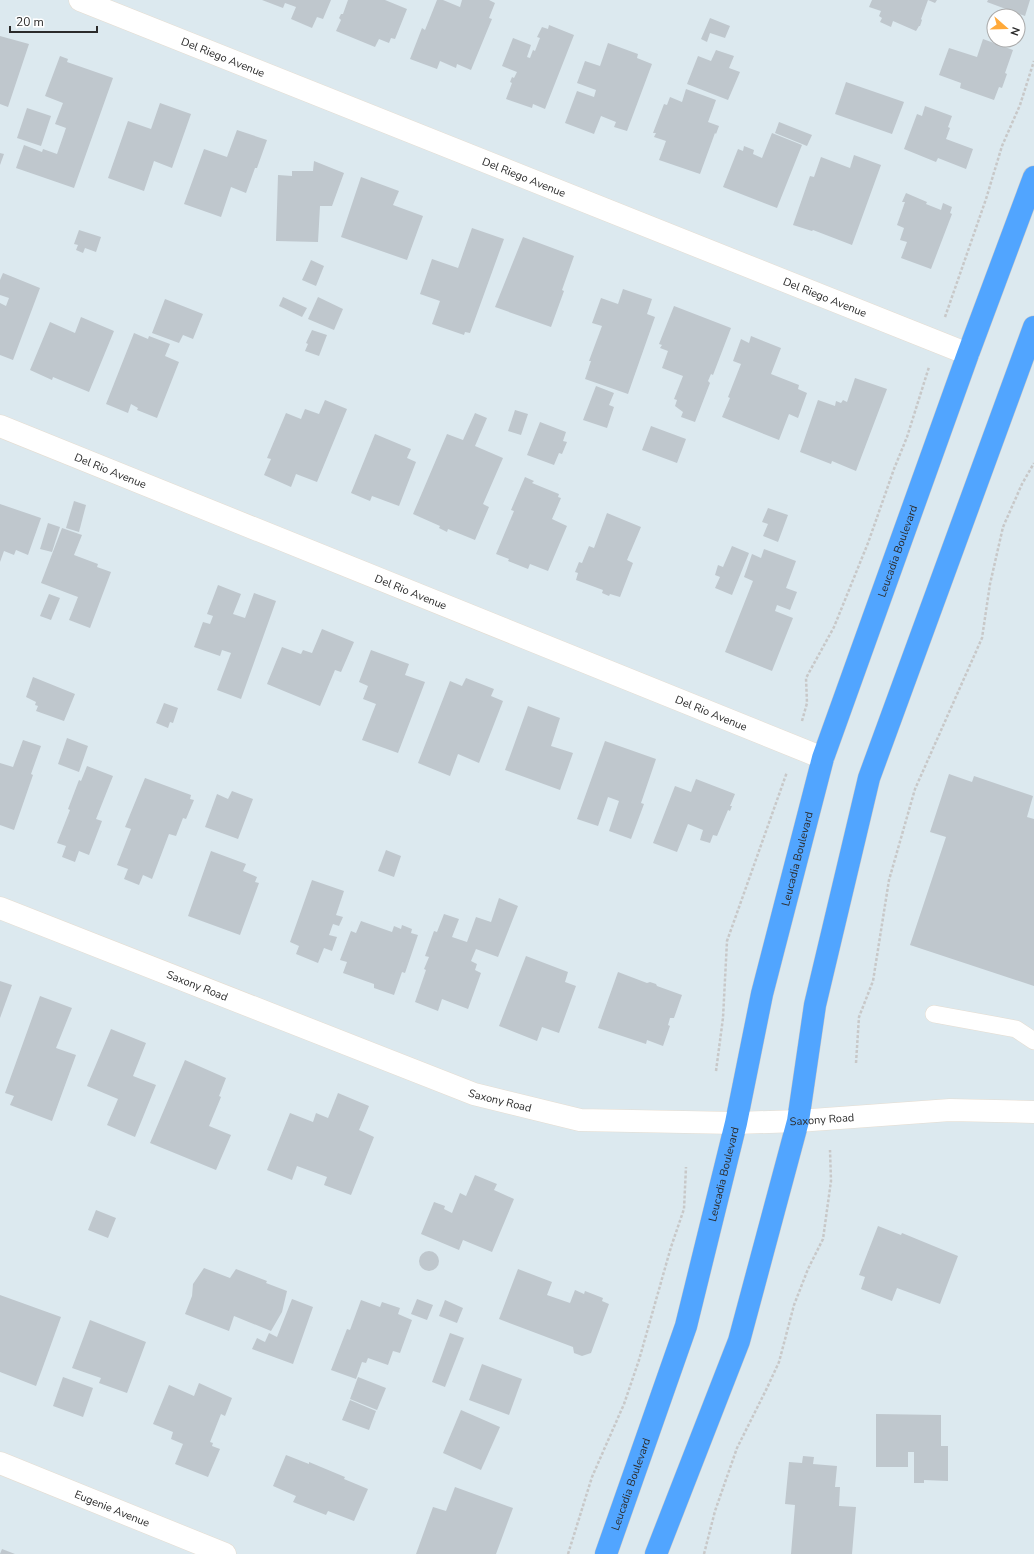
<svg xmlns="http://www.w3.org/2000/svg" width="1034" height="1554" font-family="'Nunito Sans',sans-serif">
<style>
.building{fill:#bfc7cd}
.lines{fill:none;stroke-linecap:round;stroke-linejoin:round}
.service-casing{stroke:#e6ddd1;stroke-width:18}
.minor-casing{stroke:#e6ddd1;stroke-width:23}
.tertiary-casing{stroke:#e6ddd1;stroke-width:23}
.secondary-casing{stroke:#e6ddd1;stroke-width:23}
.primary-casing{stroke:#c8c8c8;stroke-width:23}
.path{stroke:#c8c8c8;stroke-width:2.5;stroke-dasharray:3 2;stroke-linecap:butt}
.service{stroke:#fff;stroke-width:17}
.minor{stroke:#fff;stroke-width:22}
.tertiary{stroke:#fff;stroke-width:22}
.secondary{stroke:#fff;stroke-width:22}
.primary{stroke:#51a5ff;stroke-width:22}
.labels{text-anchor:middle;stroke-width:3;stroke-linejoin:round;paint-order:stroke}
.street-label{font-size:11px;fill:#2b2b2b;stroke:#fff}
</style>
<rect width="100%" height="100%" fill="#dce9ef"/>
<g class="building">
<path d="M262,0H331L323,19L317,17L312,28L291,19L296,7L285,3L283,8Z"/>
<path d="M348,0H385L407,9L395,39L391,38L389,43L379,39L375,47L336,31L341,20L339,18L341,14H343Z"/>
<path d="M437,0H443L460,7L462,0H489L495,3L489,18L492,19L471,70L457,64L456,68L440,61L437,69L410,59L422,28L425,30Z"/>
<path d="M872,0H937L935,3L928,0L921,19L922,20L920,26H919L916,31L893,21L891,27L880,22L882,18L879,16L881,11L869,7Z"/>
<path d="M988,0H1030L1025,16L987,2Z"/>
<path d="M710,18L730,26L725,38L710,33L707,42L701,39Z"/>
<path d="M549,25L574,35L545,109L533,104L532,108L506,99L512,83L510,82L512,77L514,78L517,72L502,66L513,38L531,45L527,57L530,58L533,50L535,51L540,38L537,37L542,27L548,29Z"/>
<path d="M0,36L29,44L8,107L0,104Z"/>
<path d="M983,39L1013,50L1005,73L1007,74L1002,88L999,87L994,100L960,88L961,83L939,75L949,48L977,57Z"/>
<path d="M608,43L638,54L637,58L652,64L627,131L614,127L616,122L601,116L594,134L565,123L577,91L594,97L596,90L577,83L585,61L600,66Z"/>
<path d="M716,50L734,56L729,68L740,72L728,100L687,84L698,56L711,61Z"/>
<path d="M60,56L68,59L67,62L113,78L74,188L16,168L24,145L42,152L43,149L57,154L66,128L55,124L63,103L45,96Z"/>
<path d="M846,82L904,102L892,134L835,114Z"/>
<path d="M686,89L716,100L708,122L719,126L716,134L715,133L700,174L659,160L666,141L654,137L656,133H653L664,104L667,105L670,97L682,102Z"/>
<path d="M160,103L191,114L172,168L154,161L144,191L108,178L128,121L151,129Z"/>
<path d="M925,106L952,116L948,127L950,128L946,139L973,149L966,169L938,158L936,162L904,149L917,114L922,116Z"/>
<path d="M27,108L51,116L41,146L17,138Z"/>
<path d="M779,122L812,135L807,146L775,133Z"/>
<path d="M237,130L267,140L257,168H255L246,193L231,187L221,217L184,204L204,149L227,157Z"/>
<path d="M772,133L802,145L777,208L723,187L738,149L743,151L744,146L754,150L753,154L762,158Z"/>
<path d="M0,153L4,154L0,165Z"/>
<path d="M854,155L881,165L852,245L813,230L812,231L793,225L810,176L814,177L821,157L850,168Z"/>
<path d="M314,161L344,173L332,206H320L318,242L276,241L278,175L292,176V171H313Z"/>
<path d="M361,177L399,191L393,205L423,216L407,260L341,237Z"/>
<path d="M906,193L927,202L926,204L941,210L943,203L952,207L950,213L952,214L931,269L901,258L907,242L900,240L904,228L897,225L905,202H902Z"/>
<path d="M472,228L504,239L470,333L465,332L464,335L432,324L440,301L420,294L432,259L458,268Z"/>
<path d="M79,230L101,237L96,252L85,248L83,253L76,250L78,245L74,244Z"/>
<path d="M523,237L574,256L562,290L564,291L551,327L495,307Z"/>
<path d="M311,260L324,266L316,286L302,280Z"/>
<path d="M3,273L40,288L13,360L0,355V303L6,306L9,298L0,295V280Z"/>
<path d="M623,289L652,299L647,314L655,317L628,394L585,379L591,361H589L602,326L592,323L601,298L618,304Z"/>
<path d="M283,297L307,308L302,317L279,306Z"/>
<path d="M318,297L343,309L334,330L308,319Z"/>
<path d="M165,299L203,314L193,339L183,335L179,343L152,333Z"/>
<path d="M674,306L731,328L713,375L711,374L708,381L710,383L695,422L681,417L683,412L675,406L677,400L674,399L683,376L662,368L668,351L660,348L662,345L659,344Z"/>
<path d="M81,317L114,331L89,392L53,377L52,380L30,370L50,322L75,333Z"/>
<path d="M312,330L327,335L319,356L305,351L308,344L306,343Z"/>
<path d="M134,333L148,339L149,336L170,344L165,356L179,362L157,418L137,410L138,408L131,404L128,413L106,404Z"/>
<path d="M751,336L781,348L771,374L799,385L798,389L807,393L798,418L789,414L779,440L722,417L730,398L728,397L741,364L733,361L741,339L749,343Z"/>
<path d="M855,378L887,389L856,471L832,461L831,464L800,452L818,400L835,406L836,401L841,403L843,400L847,402Z"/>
<path d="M596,386L614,393L609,405L614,407L607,428L583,420Z"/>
<path d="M325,400L347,409L317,482L296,474L291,487L264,475L271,459L267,458L286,413L301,419L305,409L319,414Z"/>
<path d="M515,410L528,414L521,435L508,431Z"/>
<path d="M475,413L487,418L475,446L503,458L483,504L489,507L475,540L448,529L447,532L439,528L440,526L413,514L447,434L463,440Z"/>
<path d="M540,422L566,432L563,441L567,442L562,454L559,453L554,465L527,455Z"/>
<path d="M651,426L686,439L677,463L642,450Z"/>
<path d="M375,434L411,449L407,458L416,462L399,506L372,496L370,501L351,493Z"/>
<path d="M525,477L534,481L532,483L559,494L558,497L561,498L552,519L567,526L548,571L530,564L528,569L508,561L509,559L496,554L514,511L511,510Z"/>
<path d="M74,501L86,505L79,532L66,528Z"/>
<path d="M0,504L41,518L28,555L16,550L14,555L4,551L0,562Z"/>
<path d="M768,508L788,515L778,542L763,536L768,524L762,522Z"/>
<path d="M607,513L641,527L627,560L633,563L620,597L610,594L609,596L602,593L603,590L576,580L578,573L575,572L579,562L582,563L589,546L594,548Z"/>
<path d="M48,523L60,527L52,552L40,549Z"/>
<path d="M62,528L82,535L74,555L98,564L97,567L111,572L90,628L69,620L78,597L41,583Z"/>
<path d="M732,546L749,553L732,595L715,588L720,577L715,575L718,565L723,567Z"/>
<path d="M764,549L796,561L786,588L797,592L790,610L777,605L775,611L793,618L772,671L725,652L753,581L744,577L752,554L761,558Z"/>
<path d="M218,585L241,594L233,614L245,618L254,593L276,601L241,699L217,690L231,653L222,650L220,656L194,647L203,622L210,624L213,616L207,614Z"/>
<path d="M49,594L60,598L51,620L40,616Z"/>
<path d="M322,629L354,642L341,672L335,670L320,706L267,684L282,647L301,654L303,650L312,653Z"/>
<path d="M371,650L409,664L405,675L425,682L398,753L362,740L376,704L363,699L368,686L359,682Z"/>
<path d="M33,677L75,694L64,721L36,711L38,706L35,705L36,702L26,697Z"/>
<path d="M466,678L494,689L491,696L503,701L479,763L458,754L450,776L418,763L450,681L462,686Z"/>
<path d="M164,703L178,708L173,723L170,722L168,728L156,723Z"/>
<path d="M528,706L560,718L551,746L573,753L560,790L505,770Z"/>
<path d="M67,738L88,746L79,772L58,764Z"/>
<path d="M23,740L41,746L31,774L33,775L14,830L0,825V763L13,767Z"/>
<path d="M605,741L656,759L641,803L644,804L631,839L609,831L619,801L608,797L598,826L577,819Z"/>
<path d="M87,766L113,776L96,819L102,821L89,855L79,851L75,862L62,857L66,846L57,843L70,810L68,809L79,780L81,781Z"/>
<path d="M949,774L972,782L974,776L1033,796L1027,817L1034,819V986L910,945L946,837L930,832Z"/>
<path d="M145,778L191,795L190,799L194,800L186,819L183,818L176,836L169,834L152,879L143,875L139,885L124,879L128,869L117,865L131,829L125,827Z"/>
<path d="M696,779L735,794L730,806H732L730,811L728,810L717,836L713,835L710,843L700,840L703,830L688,824L677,852L653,843L675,786L691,792Z"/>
<path d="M232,791L253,799L238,839L205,827L217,794L228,799Z"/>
<path d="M386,850L401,856L394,877L378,871Z"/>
<path d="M211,851L246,864L243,871L257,877L255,882L259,883L240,935L188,916Z"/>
<path d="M312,880L344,891L336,915L343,917L339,926L333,924L329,935L337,937L332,951L324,948L318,963L296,954L299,946L290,942Z"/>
<path d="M499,898L518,906L498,957L476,949L471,961L477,964L475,970L481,973L468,1009L442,999L438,1011L415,1002L426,970L424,969L429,957L425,956L434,931L437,932L444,914L459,919L452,937L467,942L476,917L491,922Z"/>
<path d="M361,921L392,932L394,926L401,929L402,925L412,929L411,933L418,935L405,973L402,972L394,995L374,988V984L343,973L347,962L340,960L351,931L356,933Z"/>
<path d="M526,956L568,972L565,982L576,986L559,1033L542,1027L537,1041L499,1026Z"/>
<path d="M618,972L647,983L650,982L656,984L657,986L682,995L674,1018H670L668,1025L670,1026L663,1046L647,1040L646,1044L598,1028Z"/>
<path d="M0,981L12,985L0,1018Z"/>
<path d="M40,996L72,1008L56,1048L76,1055L52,1121L10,1105L14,1096L5,1093Z"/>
<path d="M111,1029L146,1043L133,1076L156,1085L135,1137L107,1125L118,1099L87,1086Z"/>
<path d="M185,1060L226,1078L219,1096L221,1097L209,1126L231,1135L216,1170L150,1143Z"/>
<path d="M338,1093L369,1106L359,1130L374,1137L351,1195L324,1185L327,1177L297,1166L292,1180L267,1170L290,1113L313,1122L316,1113L328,1118Z"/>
<path d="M475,1175L497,1184L494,1190L514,1199L492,1252L463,1240L459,1250L421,1234L434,1202L445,1206L444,1209L452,1213L460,1193L466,1196Z"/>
<path d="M96,1210L116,1218L108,1238L88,1230Z"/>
<path d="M878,1226L901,1235L902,1233L958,1256L940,1304L897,1288L892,1301L861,1289L865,1277L859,1275Z"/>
<circle cx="429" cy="1261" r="10"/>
<path d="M204,1268L230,1278L236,1269L267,1281L266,1283L287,1291L282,1312L271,1331L234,1316L229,1331L185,1314L192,1296L193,1284Z"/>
<path d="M518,1269L552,1282L547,1295L570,1303L575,1290L584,1294L585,1291L603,1298L602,1301L609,1304L591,1353L582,1356L574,1353L573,1347L499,1319Z"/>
<path d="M0,1295L61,1317L36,1386L0,1372Z"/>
<path d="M292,1299L313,1307L293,1364L252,1349L257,1338L265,1342L269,1333L277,1337Z"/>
<path d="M417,1299L433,1305L427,1320L411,1314Z"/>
<path d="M361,1300L380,1307L382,1302L400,1308L398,1314L412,1320L400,1353L393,1351L388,1365L368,1358L366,1363L362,1362L356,1379L331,1370L347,1329L350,1330Z"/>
<path d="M445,1300L463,1308L457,1323L439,1316Z"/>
<path d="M90,1320L146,1342L127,1393L99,1383L101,1378L72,1368Z"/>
<path d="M450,1333L464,1338L445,1387L432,1382Z"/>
<path d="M482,1364L522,1379L509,1415L469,1400Z"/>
<path d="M63,1377L93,1388L83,1417L53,1406Z"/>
<path d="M358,1377L386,1388L377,1410L350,1399Z"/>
<path d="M199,1383L232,1398L225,1416L221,1414L210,1442L213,1443L212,1446L220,1449L208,1477L175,1464L183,1444L171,1439L173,1432L153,1424L169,1385L194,1396Z"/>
<path d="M350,1400L376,1411L369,1430L342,1420Z"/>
<path d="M461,1410L500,1427L481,1470L443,1453Z"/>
<path d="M876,1414L941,1415V1446H948V1481L924,1480V1483H914V1452H908V1467H876Z"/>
<path d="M286,1455L309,1464V1462L345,1477L344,1479L368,1489L354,1521L328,1511L326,1515L293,1502L296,1496L273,1486Z"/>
<path d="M803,1456L814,1457L813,1464L837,1466L835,1487H840L839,1506L856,1507L852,1554H791L795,1505L785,1504L789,1462L802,1463Z"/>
<path d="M455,1487L513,1508L496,1554H416L433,1507L446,1511Z"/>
<path d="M2,1549L15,1554H0Z"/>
</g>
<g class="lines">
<defs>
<path id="service" d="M934,1014L1016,1029L1034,1041"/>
<g id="minor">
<path id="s1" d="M80,0L968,354"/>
<path id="s2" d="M0,426L823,758"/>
<path id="s3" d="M0,1463L225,1554"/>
</g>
<g id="tertiary">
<path id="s4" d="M0,908L474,1094L580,1120L736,1123"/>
</g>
<g id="secondary">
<path id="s5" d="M736,1123L798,1121L950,1110L1034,1112"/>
</g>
<g id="primary">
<path id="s6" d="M606,1554L686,1326L736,1123L762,994L823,758L968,354L1034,177"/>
<path d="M656,1554L739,1341L798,1121L815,1005L869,778L1034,327"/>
</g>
</defs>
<use href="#service" class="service-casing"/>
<use href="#minor" class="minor-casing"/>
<use href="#tertiary" class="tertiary-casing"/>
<use href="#secondary" class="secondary-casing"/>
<use href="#primary" class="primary-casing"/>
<g class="path">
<path d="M945,317L986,199L1002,146L1020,105L1034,61"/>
<path d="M802,721L807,703L806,678L834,627L868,543L894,469L907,437L929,367"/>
<path d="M856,1063L859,1017L873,981L889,880L915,789L982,638L990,584L1003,527L1022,484L1034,463"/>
<path d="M716,1071L723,1018L727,941L787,772"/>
<path d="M568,1554L592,1477L624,1404L639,1360L671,1247L684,1209L686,1167"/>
<path d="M704,1554L715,1511L737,1448L767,1388L779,1362L794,1305L808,1269L823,1239L831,1181L830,1150"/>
</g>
<use href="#service" class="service"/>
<use href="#minor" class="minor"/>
<use href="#tertiary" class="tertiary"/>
<use href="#secondary" class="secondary"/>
<use href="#primary" class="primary"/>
</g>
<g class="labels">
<g class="street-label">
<text dy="4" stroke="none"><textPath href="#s1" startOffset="154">Del Riego Avenue</textPath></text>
<text dy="4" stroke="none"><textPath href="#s1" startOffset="478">Del Riego Avenue</textPath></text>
<text dy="4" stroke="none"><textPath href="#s1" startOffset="802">Del Riego Avenue</textPath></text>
<text dy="4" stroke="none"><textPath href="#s2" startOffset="119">Del Rio Avenue</textPath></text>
<text dy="4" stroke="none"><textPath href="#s6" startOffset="1046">Leucadia Boulevard</textPath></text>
<text dy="4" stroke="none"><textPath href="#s2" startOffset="443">Del Rio Avenue</textPath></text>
<text dy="4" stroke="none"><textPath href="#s2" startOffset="767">Del Rio Avenue</textPath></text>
<text dy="4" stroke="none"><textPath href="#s6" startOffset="722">Leucadia Boulevard</textPath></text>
<text dy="4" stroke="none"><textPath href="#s4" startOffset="212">Saxony Road</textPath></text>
<text dy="4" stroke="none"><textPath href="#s4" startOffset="536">Saxony Road</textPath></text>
<text dy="4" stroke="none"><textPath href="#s5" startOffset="86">Saxony Road</textPath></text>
<text dy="4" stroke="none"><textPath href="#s6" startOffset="398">Leucadia Boulevard</textPath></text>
<text dy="4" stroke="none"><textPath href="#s6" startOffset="74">Leucadia Boulevard</textPath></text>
<text dy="4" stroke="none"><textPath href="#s3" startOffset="121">Eugenie Avenue</textPath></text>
</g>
</g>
<g transform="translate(1006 28) rotate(110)"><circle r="19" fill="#ffffff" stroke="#aaaaaa"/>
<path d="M0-3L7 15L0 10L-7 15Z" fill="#ffa939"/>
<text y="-6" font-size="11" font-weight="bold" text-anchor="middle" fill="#2b2b2b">N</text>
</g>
<path d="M10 26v6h87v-6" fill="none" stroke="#2b2b2b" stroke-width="2"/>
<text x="16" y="26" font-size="12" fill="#2b2b2b" stroke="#ffffff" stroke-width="3" paint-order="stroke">20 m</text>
</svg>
